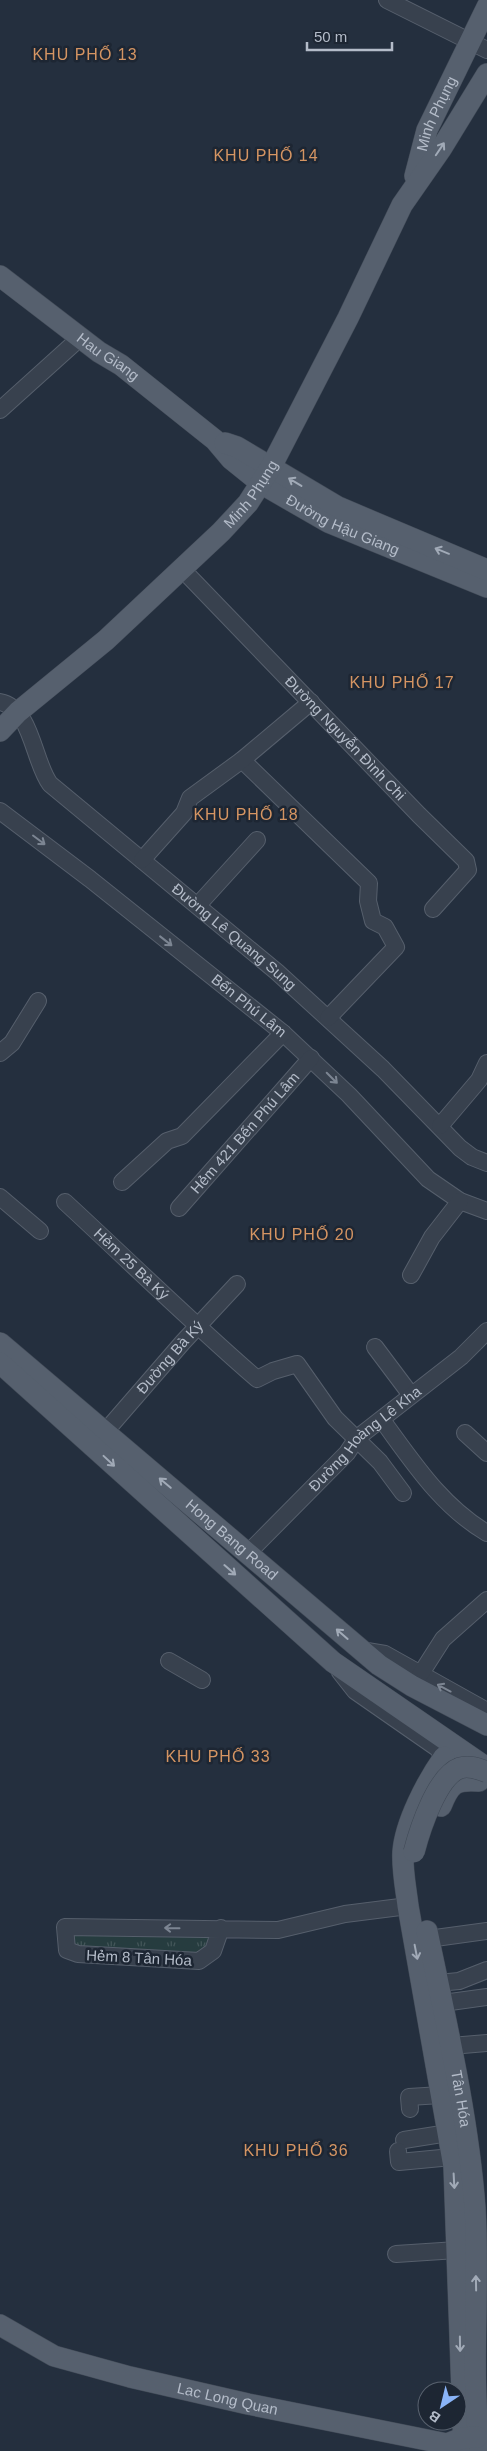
<svg xmlns="http://www.w3.org/2000/svg" width="487" height="2451" font-family="Helvetica,sans-serif">
<style>
.park{fill:url(#park-tufts)}
.lines{fill:none;stroke-linecap:round;stroke-linejoin:round}
.minor-casing{stroke:#565f6c;stroke-width:18}
.major-casing{stroke:#414a57;stroke-width:22}
.minor{stroke:#38414e;stroke-width:16}
.major{stroke:#56606e;stroke-width:21}
.major-bridge-casing{stroke:#414a57;stroke-width:22;stroke-linecap:butt}
.major-bridge{stroke:#56606e;stroke-width:21}
.oneway{stroke:#a1aab7}
.oneway2{stroke:#7c8592}
.labels{text-anchor:middle;stroke-width:5;stroke-linejoin:round;paint-order:stroke}
.street-label{font-size:15px;fill:#b4bcc9;stroke:#1d2633}
.neighbourhood-label{font-size:16px;letter-spacing:1px;fill:#d59563;stroke:#1d2633}
</style>
<defs>
<pattern id="park-tufts" width="24" height="20" patternUnits="userSpaceOnUse" patternTransform="scale(1.25)"><rect width="24" height="20" fill="#263c3f"/><path d="M3 7l-1-3M5 7V3M7 7l1-3M15 17l-1-3M17 17v-4M19 17l1-3" fill="none" stroke="#435659"/></pattern>
</defs>
<rect width="100%" height="100%" fill="#242f3e"/>
<path class="park" d="M70,1931L214,1938L198,1957L75,1948Z"/>
<g class="lines">
<defs>
<g id="minor">
<path d="M387,0L487,50"/>
<path d="M0,410L81,337"/>
<path id="s1" d="M182,569L419,815L466,861L468,870L433,909"/>
<path id="s2" d="M0,702C32,708 33,761 50,784L277,972L383,1069L460,1148L472,1157L487,1163"/>
<path d="M242,760L369,883L368,901L373,921L385,927L396,947L328,1018"/>
<path id="s3" d="M0,811L90,879L283,1033L349,1095L428,1179L460,1201L487,1211"/>
<path d="M142,860L184,813L190,798L242,760L311,702"/>
<path d="M198,905L257,840"/>
<path d="M0,1053L12,1043L38,1001"/>
<path d="M440,1126L479,1080L487,1063"/>
<path d="M122,1182L167,1141L182,1136L283,1033"/>
<path d="M0,1197L40,1231"/>
<path id="s4" d="M65,1202C129,1261 191,1322 257,1379L273,1371L297,1364L335,1418L380,1462L403,1493"/>
<path id="s5" d="M179,1208L311,1058"/>
<path d="M411,1275L432,1237L460,1201"/>
<path d="M375,1347L411,1395"/>
<path d="M382,1420C413,1462 441,1506 487,1533"/>
<path id="s6" d="M105,1432L183,1342L237,1284"/>
<path d="M465,1433L487,1453"/>
<path id="s7" d="M248,1553L347,1453L357,1438L461,1357L487,1331"/>
<path d="M361,1650L385,1654L487,1711"/>
<path d="M169,1661L202,1680"/>
<path d="M340,1672L355,1691L437,1748L444,1757L454,1764"/>
<path d="M420,1675L443,1639L487,1600"/>
<path d="M221,1928L213,1951L199,1961L78,1954L67,1950L65,1927L278,1930L345,1914L408,1906"/>
<path d="M428,1939L487,1931"/>
<path d="M438,1983L459,1981L487,1970"/>
<path d="M443,2003L487,1997"/>
<path d="M451,2046L487,2043"/>
<path d="M410,2109L409,2097L441,2095"/>
<path d="M404,2140L448,2133"/>
<path d="M398,2151L399,2162L452,2157"/>
<path d="M396,2254L457,2250"/>
</g>
<g id="major">
<path id="s8" d="M415,176L427,130L487,7"/>
<path id="s9" d="M0,276L99,352L121,365L215,440L231,459L262,484L328,522L487,587"/>
<path d="M225,443L237,447L338,507L487,570"/>
<path id="s10" d="M0,731L18,712L106,640L221,532L248,503L271,467L348,318L402,205L441,149L487,74"/>
<path id="s11" d="M0,1343L379,1665L412,1686L487,1725"/>
<path d="M0,1363L333,1662L487,1768"/>
<path d="M444,1757C427,1781 405,1823 403,1852C402,1870 406,1889 408,1906L454,2167L464,2451"/>
<path d="M441,1806C450,1784 455,1779 479,1781"/>
<path id="s12" d="M427,1931C446,2022 468,2115 475,2208C480,2289 470,2371 480,2451"/>
<path id="s13" d="M0,2325L54,2356L130,2377L248,2404L447,2444L462,2438L477,2437"/>
</g>
</defs>
<use href="#minor" class="minor-casing"/>
<use href="#major" class="major-casing"/>
<use href="#minor" class="minor"/>
<use href="#major" class="major"/>
<defs>
<path id="major-bridge" d="M414,1852C420,1829 437,1776 460,1768C469,1765 479,1769 487,1772"/>
</defs>
<use href="#major-bridge" class="major-bridge-casing"/>
<use href="#major-bridge" class="major-bridge"/>
</g>
<defs><path id="oneway-shaft" d="M-6 0H5M1.5-3L5.5 0L1.5 3" fill="none" stroke-width="1.6" stroke-linecap="round" stroke-linejoin="round" transform="scale(1.25)"/></defs>
<g class="oneway">
<use href="#oneway-shaft" transform="translate(440 149) rotate(-56)"/>
<use href="#oneway-shaft" transform="translate(295 482) rotate(-149)"/>
<use href="#oneway-shaft" transform="translate(442 551) rotate(-158)"/>
<use href="#oneway-shaft" transform="translate(109 1461) rotate(43)"/>
<use href="#oneway-shaft" transform="translate(165 1483) rotate(-140)"/>
<use href="#oneway-shaft" transform="translate(230 1570) rotate(41)"/>
<use href="#oneway-shaft" transform="translate(342 1634) rotate(-139)"/>
<use href="#oneway-shaft" transform="translate(416 1952) rotate(79)"/>
<use href="#oneway-shaft" transform="translate(454 2181) rotate(87)"/>
<use href="#oneway-shaft" transform="translate(476 2283) rotate(-91)"/>
<use href="#oneway-shaft" transform="translate(460 2344) rotate(89)"/>
</g>
<g class="oneway2">
<use href="#oneway-shaft" transform="translate(39 840) rotate(37)"/>
<use href="#oneway-shaft" transform="translate(166 941) rotate(38)"/>
<use href="#oneway-shaft" transform="translate(332 1078) rotate(45)"/>
<use href="#oneway-shaft" transform="translate(444 1688) rotate(-152)"/>
<use href="#oneway-shaft" transform="translate(172 1928) rotate(-179)"/>
</g>
<g class="labels">
<g class="street-label">
<text dy="5" stroke="none"><textPath href="#s8" startOffset="66">Minh Phụng</textPath></text>
<text dy="5" stroke="none"><textPath href="#s9" startOffset="135">Hau Giang</textPath></text>
<text dy="5" stroke="none"><textPath href="#s10" startOffset="346">Minh Phụng</textPath></text>
<text dy="5" stroke="none"><textPath href="#s9" startOffset="426">Đường Hậu Giang</textPath></text>
<text dy="5" stroke="none"><textPath href="#s1" startOffset="235">Đường Nguyễn Đình Chi</textPath></text>
<text dy="5" stroke="none"><textPath href="#s2" startOffset="339">Đường Lê Quang Sung</textPath></text>
<text dy="5" stroke="none"><textPath href="#s3" startOffset="316">Bến Phú Lâm</textPath></text>
<text dy="5" stroke="none"><textPath href="#s5" startOffset="100">Hẻm 421 Bến Phú Lâm</textPath></text>
<text dy="5" stroke="none"><textPath href="#s4" startOffset="91">Hẻm 25 Bà Ký</textPath></text>
<text dy="5" stroke="none"><textPath href="#s6" startOffset="99">Đường Bà Ký</textPath></text>
<text dy="5" stroke="none"><textPath href="#s7" startOffset="164">Đường Hoàng Lê Kha</textPath></text>
<text dy="5" stroke="none"><textPath href="#s11" startOffset="304">Hong Bang Road</textPath></text>
<text transform="translate(139 1958) rotate(3)" y="5">Hẻm 8 Tân Hóa</text>
<text dy="5" stroke="none"><textPath href="#s12" startOffset="171">Tân Hóa</textPath></text>
<text dy="5" stroke="none"><textPath href="#s13" startOffset="241">Lac Long Quan</textPath></text>
</g>
<g class="neighbourhood-label">
<text x="85" y="60">KHU PHỐ 13</text>
<text x="266" y="161">KHU PHỐ 14</text>
<text x="402" y="688">KHU PHỐ 17</text>
<text x="246" y="820">KHU PHỐ 18</text>
<text x="302" y="1240">KHU PHỐ 20</text>
<text x="218" y="1762">KHU PHỐ 33</text>
<text x="296" y="2156">KHU PHỐ 36</text>
</g>
</g>
<g transform="translate(442 2406) rotate(215)"><circle r="24" fill="#1d2633" stroke="#59626f"/>
<path d="M0-4L9 19L0 12L-9 19Z" fill="#8ab4f8"/>
<text y="-8" font-size="14" font-weight="bold" text-anchor="middle" fill="#b4bcc9">B</text>
</g>
<path d="M307 42v8h85v-8" fill="none" stroke="#b4bcc9" stroke-width="2.5"/>
<text x="314" y="42" font-size="15" fill="#b4bcc9" stroke="#1d2633" stroke-width="4" paint-order="stroke">50 m</text>
</svg>
